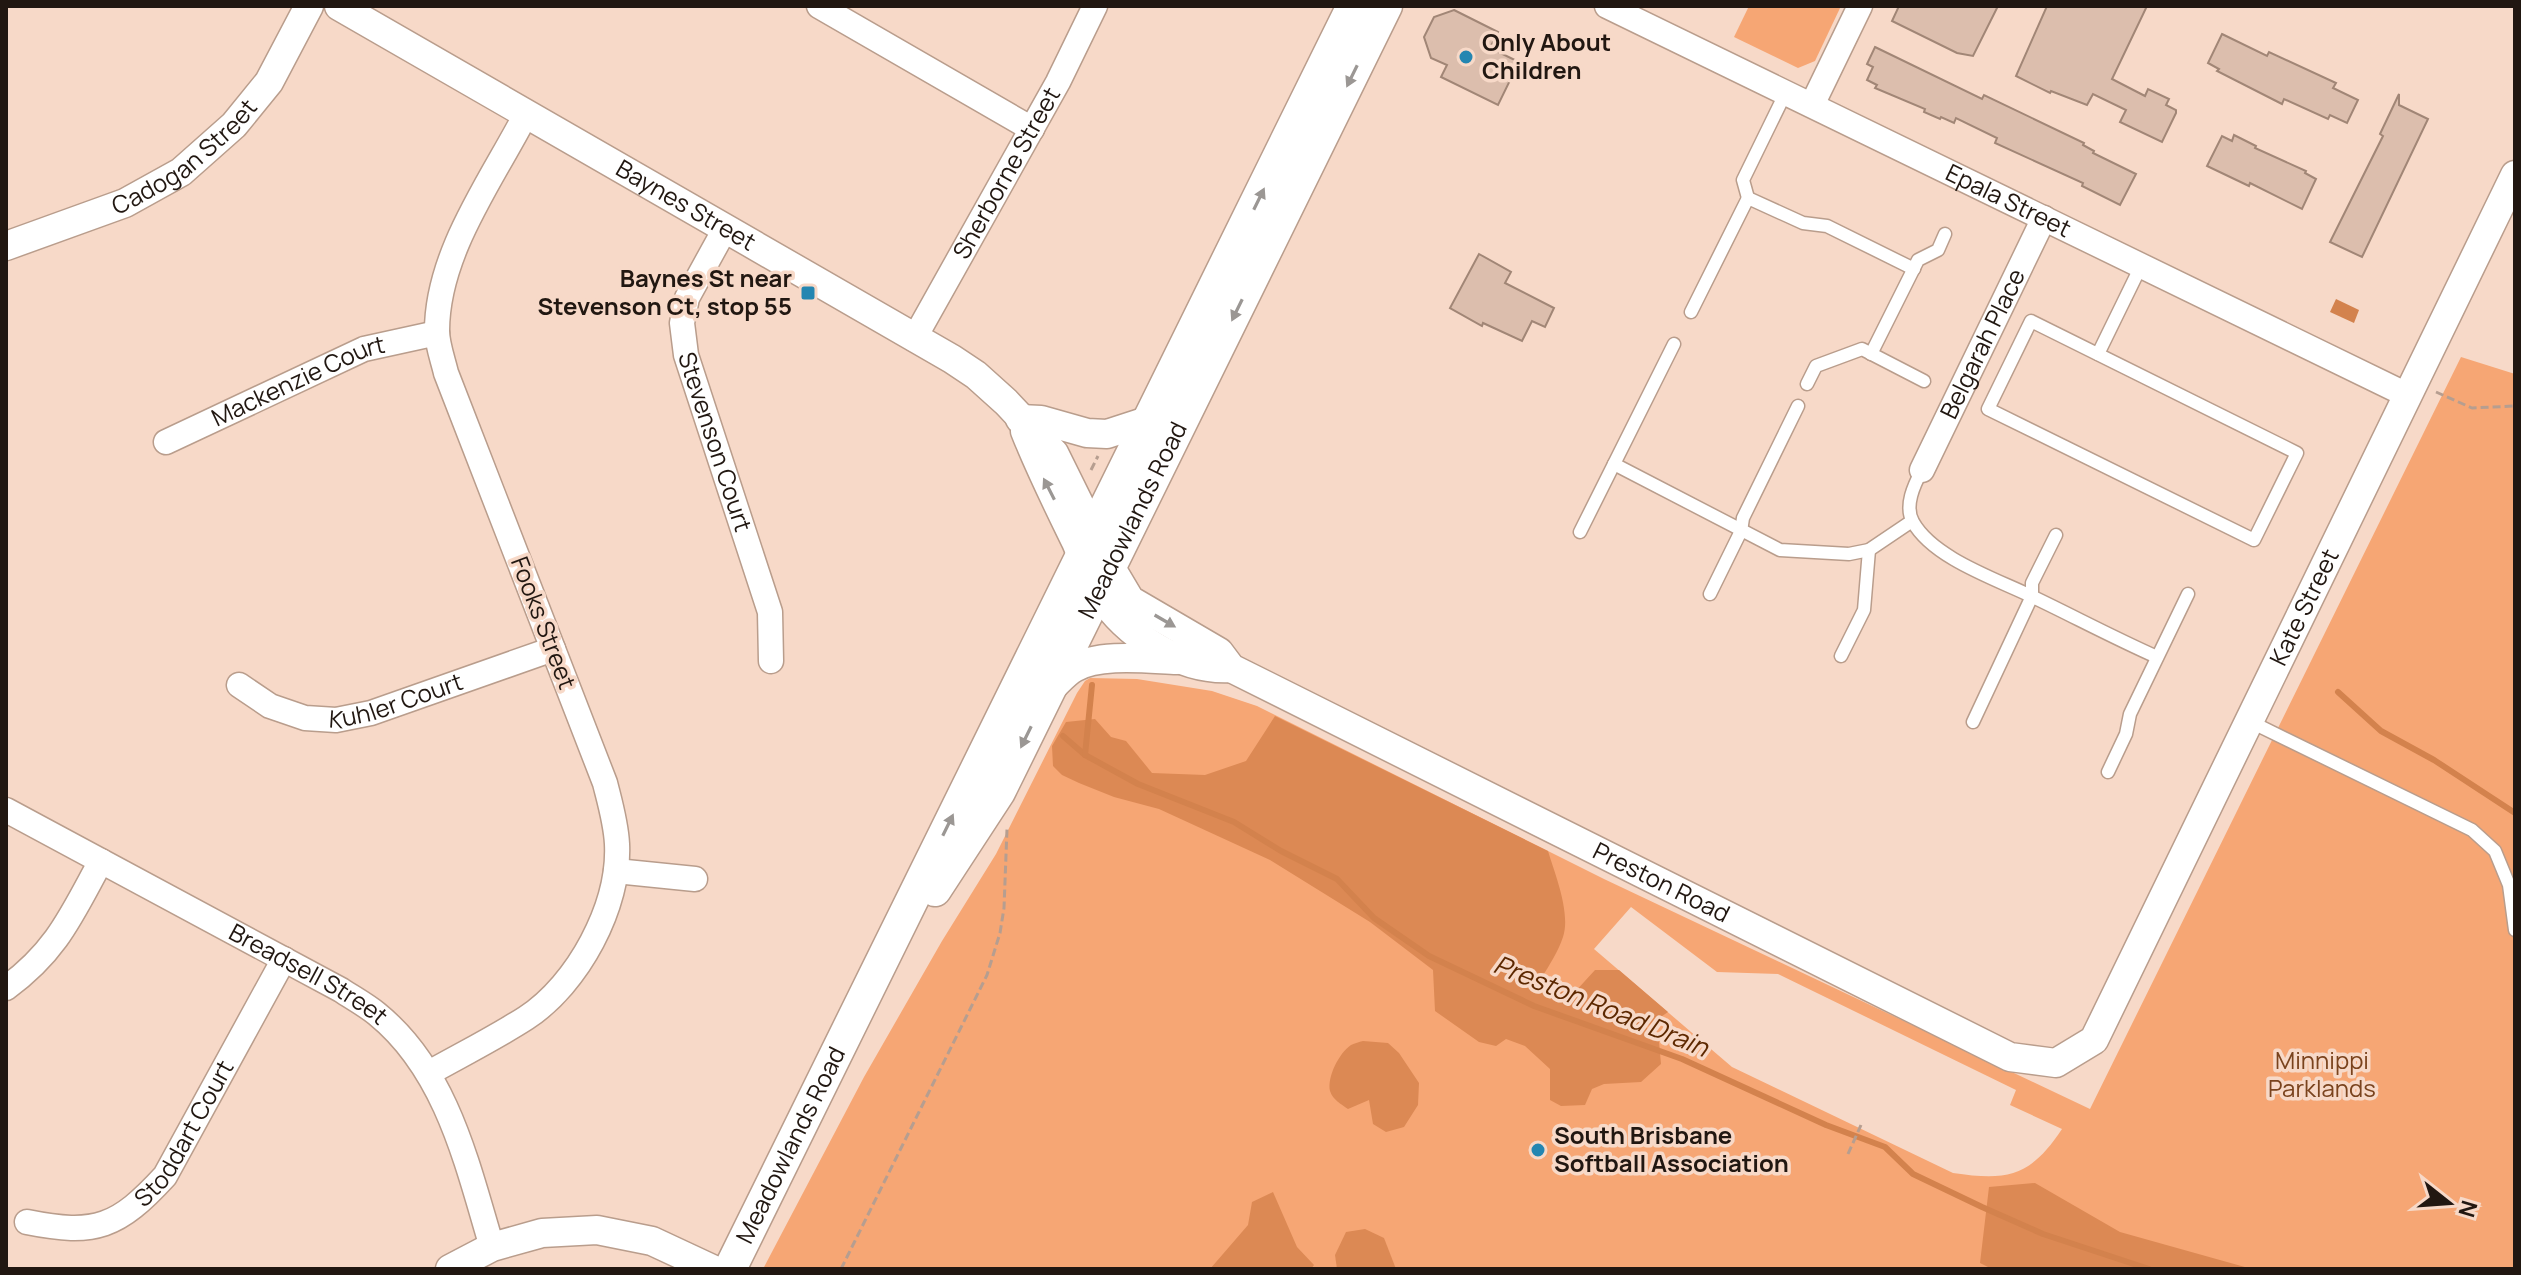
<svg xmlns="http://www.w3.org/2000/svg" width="2521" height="1275" font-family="Manrope,sans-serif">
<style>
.green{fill:#f6a674;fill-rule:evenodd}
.forest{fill:#dc8954}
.water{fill:#d3824d}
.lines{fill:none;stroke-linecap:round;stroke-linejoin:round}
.stream{stroke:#d3824d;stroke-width:6}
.building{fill:#dcbead;stroke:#a18676;stroke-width:2}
.service-casing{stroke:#b99d8c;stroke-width:15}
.minor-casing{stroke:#b99d8c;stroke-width:27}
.tertiary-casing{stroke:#b99d8c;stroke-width:31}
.secondary-casing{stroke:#b99d8c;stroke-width:35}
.path{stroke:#b69e90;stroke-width:3;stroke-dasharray:8 4;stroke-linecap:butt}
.service{stroke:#fff;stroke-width:12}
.minor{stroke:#fff;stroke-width:24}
.tertiary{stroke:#fff;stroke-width:28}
.secondary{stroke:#fff;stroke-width:32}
.oneway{fill:#9b9794}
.poi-dot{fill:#2486b1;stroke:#f7d9c8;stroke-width:3}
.labels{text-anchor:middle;stroke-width:7;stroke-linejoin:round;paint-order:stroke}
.poi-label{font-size:24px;font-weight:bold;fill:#211711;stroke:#f7d9c8;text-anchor:start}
.street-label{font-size:24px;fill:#211711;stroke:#f7d9c8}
.park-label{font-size:24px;fill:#7a431d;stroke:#f7d9c8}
.water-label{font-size:26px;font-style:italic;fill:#5d2800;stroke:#f7d9c8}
</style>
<rect width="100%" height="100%" fill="#f7d9c8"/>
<g class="green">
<path d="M1749,6H1841L1815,61L1798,68L1734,37Z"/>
<path d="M2461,357L2515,374V1269H763L864,1077L942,941L996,854L1077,693L1085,681L1090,678L1137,679L1212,691L1257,706L1604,879L2090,1109ZM1631,907L1717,972L1778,974L2016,1090L2010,1105L2062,1129C2030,1177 2008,1181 1953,1173L1732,1067L1594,949Z"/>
</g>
<g class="forest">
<path d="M1275,716L1548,851C1555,874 1571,913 1563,937C1558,952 1550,964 1542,977L1557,991L1573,994L1595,970H1619L1668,1012L1646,1027L1659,1042L1661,1064L1641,1082L1604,1084L1592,1089L1585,1105L1561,1106L1550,1100V1069L1525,1046L1506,1039L1496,1046L1479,1042L1435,1011L1433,970L1370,922L1270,860L1159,809L1114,797L1079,783L1062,775L1053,766L1052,746L1066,722L1095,719L1111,737L1126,741L1152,773L1205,775L1246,761Z"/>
<path d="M1363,1041L1388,1043L1399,1053L1419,1083L1418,1105L1404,1127L1386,1132L1373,1124L1369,1100L1348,1109C1341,1104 1333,1100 1330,1091C1327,1077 1339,1053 1351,1045C1355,1043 1359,1042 1363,1041Z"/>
<path d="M2035,1183L2120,1232L2252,1269H1992L1980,1263L1989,1187Z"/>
<path d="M1273,1192L1297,1247L1314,1265L1311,1269H1210L1248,1225L1252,1202Z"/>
<path d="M1365,1229L1384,1238L1396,1269H1337L1335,1255L1346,1232Z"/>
</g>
<path class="water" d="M2336,299L2359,310L2354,323L2330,312Z"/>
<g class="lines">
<g class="stream">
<path d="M2338,692L2381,731L2434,760L2515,813"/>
<path d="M1063,736L1085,755L1138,784L1234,822L1281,851L1337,879L1374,918L1429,956L1534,1006L1682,1059L1826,1125L1885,1147L1913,1174L1982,1207L2043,1234L2149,1269"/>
<path d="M1085,755L1092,685"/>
</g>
</g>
<g class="building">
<path d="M1899,6H1998L1973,56L1957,53L1892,21Z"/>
<path d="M2047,6H2147L2112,79L2145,96L2148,89L2169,99L2166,105L2176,110V113L2162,142L2120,122L2126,110L2093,94L2087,105L2051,91L2050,93L2016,76Z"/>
<path d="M1454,10L1498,32L1490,48L1519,62L1498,105L1441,77L1447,65L1431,58L1424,37L1434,17Z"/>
<path d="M2222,34L2267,56L2269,52L2336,83L2333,88L2358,100L2347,123L2330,115L2328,119L2284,99L2282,104L2217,71L2219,69L2208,63Z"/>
<path d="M1875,47L1982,99L1984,95L2084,143L2083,145L2094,151L2093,153L2136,174L2120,205L2082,186L2083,183L1995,143L1997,138L1956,118L1954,123L1941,117L1940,119L1924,112L1925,109L1875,88L1877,85L1867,80L1873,67L1867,64Z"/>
<path d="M2399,94V105L2428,119L2362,257L2330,242L2383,136L2380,134Z"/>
<path d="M2234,135L2256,146L2255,148L2306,171L2305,173L2316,179L2302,209L2250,183L2249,186L2207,166L2222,136L2232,141Z"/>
<path d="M1479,254L1511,272L1505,283L1554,308L1545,327L1532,321L1522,341L1483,323L1482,326L1450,308Z"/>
</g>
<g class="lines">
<defs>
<g id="service">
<path d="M1748,198L1743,180L1786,92"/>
<path d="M1691,312L1748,198L1803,223L1827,226L1914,269"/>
<path d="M2031,321L2297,453L2254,540L1988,409Z"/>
<path d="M1871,354L1918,260L1938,250L1945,234"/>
<path d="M2098,354L2141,266"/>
<path d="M1807,384L1816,366L1862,349L1924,381"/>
<path d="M1614,464L1780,550L1849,554L1869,550L1912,521"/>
<path d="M1922,470C1914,485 1904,506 1913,522C1933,558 1996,579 2031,596C2073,616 2114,638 2157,657"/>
<path d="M1580,532L1674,344"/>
<path d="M1710,594L1741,531L1743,518L1798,406"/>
<path d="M1841,656L1864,610L1869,550"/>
<path d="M2249,721L2472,830L2495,851L2509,885L2515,930"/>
<path d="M1973,722L2032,596V583L2056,535"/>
<path d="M2108,772L2126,734L2130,714L2188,594"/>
</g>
<g id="minor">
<path d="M819,6L1032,129"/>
<path id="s1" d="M1607,6L2407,395"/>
<path d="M1812,105L1860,6"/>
<path id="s2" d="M725,229L687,298L682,323L686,355L770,612L771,661"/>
<path id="s3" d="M914,339L1058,82L1095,6"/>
<path id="s4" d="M166,442L364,349L437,333"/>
<path id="s5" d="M1922,470L2044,218"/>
<path id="s6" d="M239,685L270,706L305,718L336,720L371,713L553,649"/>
<path id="s7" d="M6,810L341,990C353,998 366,1005 377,1014C447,1071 467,1164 492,1247"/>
<path d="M616,871L695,879"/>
<path d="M6,988C57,951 72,914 101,861"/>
<path d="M429,1073C461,1055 495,1038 526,1018C578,984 620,906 617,844C616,823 610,803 605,783L446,373C443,360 437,344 437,331C437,253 492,180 526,114"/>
<path id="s8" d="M27,1222C96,1236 118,1227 165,1176L284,959"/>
</g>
<g id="tertiary">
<path id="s9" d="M339,6L952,359L976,375L1006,402L1054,453L1111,568L1130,600L1219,652L1231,668L2010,1057L2056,1063L2094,1040L2515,175"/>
<path id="s10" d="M6,246L125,203L181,172L234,125L269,82L309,6"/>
<path d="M1020,419L1041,420L1087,433L1107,434L1150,420"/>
<path d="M1025,431C1040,469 1058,505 1076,542C1083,558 1089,578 1099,593C1126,635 1180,671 1231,668"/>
<path d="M1050,689C1058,682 1065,673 1074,668C1099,653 1148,659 1177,660"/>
<path d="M450,1269L492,1247L542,1233L597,1230L652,1241L712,1269"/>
</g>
<g id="secondary">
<path id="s11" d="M935,890L999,792L1386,6"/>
<path id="s12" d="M730,1269L1353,6"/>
</g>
</defs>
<use href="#service" class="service-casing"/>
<use href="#minor" class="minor-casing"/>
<use href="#tertiary" class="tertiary-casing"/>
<use href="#secondary" class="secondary-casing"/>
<g class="path">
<path d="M2436,392L2472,408L2515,406"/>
<path d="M1091,470L1098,456"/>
<path d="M1848,1154L1861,1125"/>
<path d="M841,1269L987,975L1000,933L1004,908L1007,829"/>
</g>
<use href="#service" class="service"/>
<use href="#minor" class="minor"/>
<use href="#tertiary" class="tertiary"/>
<use href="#secondary" class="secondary"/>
</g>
<defs><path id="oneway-solid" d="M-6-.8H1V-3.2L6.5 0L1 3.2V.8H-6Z" transform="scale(2)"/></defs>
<g class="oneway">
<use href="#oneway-solid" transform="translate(1352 76) rotate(116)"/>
<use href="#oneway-solid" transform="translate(1259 199) rotate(-64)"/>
<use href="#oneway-solid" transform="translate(1237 310) rotate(116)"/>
<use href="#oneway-solid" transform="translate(1049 489) rotate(-117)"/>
<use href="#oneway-solid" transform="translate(1165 621) rotate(30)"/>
<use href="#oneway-solid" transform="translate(1026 737) rotate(116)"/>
<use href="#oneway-solid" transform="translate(948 825) rotate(-64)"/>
</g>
<g class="poi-dot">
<circle cx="1466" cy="57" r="8"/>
<rect x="800" y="285" width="16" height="16" rx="4"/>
<circle cx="1538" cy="1150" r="8"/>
</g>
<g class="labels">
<g class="poi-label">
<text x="1482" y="51">Only About<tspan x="1482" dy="28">Children</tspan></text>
<text x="792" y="287" text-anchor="end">Baynes St near<tspan x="792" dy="28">Stevenson Ct, stop 55</tspan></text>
<text x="1554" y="1144">South Brisbane<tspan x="1554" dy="28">Softball Association</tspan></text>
</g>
<g class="street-label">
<text dy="8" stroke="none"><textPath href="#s10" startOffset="202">Cadogan Street</textPath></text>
<text dy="8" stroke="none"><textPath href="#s3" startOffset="190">Sherborne Street</textPath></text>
<text dy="8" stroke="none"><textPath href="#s1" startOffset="446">Epala Street</textPath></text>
<text dy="8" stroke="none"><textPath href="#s9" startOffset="400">Baynes Street</textPath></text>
<text dy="8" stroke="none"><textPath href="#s5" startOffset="140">Belgarah Place</textPath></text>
<text dy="8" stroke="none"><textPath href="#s4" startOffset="146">Mackenzie Court</textPath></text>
<text dy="8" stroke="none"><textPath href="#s2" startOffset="228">Stevenson Court</textPath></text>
<text dy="8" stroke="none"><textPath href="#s11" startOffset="420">Meadowlands Road</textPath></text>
<text dy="8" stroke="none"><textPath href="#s9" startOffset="2578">Kate Street</textPath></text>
<text transform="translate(543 623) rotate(69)" y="8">Fooks Street</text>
<text dy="8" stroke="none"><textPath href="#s6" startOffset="168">Kuhler Court</textPath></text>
<text dy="8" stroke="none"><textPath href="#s9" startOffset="1616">Preston Road</textPath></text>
<text dy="8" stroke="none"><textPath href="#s7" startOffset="344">Breadsell Street</textPath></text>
<text dy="8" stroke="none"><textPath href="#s8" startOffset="202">Stoddart Court</textPath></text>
<text dy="8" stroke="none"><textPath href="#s12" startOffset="138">Meadowlands Road</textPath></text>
</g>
<g class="park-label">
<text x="2322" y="1069">Minnippi<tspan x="2322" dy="28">Parklands</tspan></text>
</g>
<g class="water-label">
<text transform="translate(1601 1006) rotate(22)" y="9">Preston Road Drain</text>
</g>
</g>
<rect width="2521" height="1275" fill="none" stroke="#211711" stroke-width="16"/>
<g transform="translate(2449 1203) rotate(107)" stroke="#f7d9c8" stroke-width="6" paint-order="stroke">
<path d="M0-6L14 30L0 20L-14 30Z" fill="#211711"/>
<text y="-12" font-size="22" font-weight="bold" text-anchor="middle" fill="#211711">N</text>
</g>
</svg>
